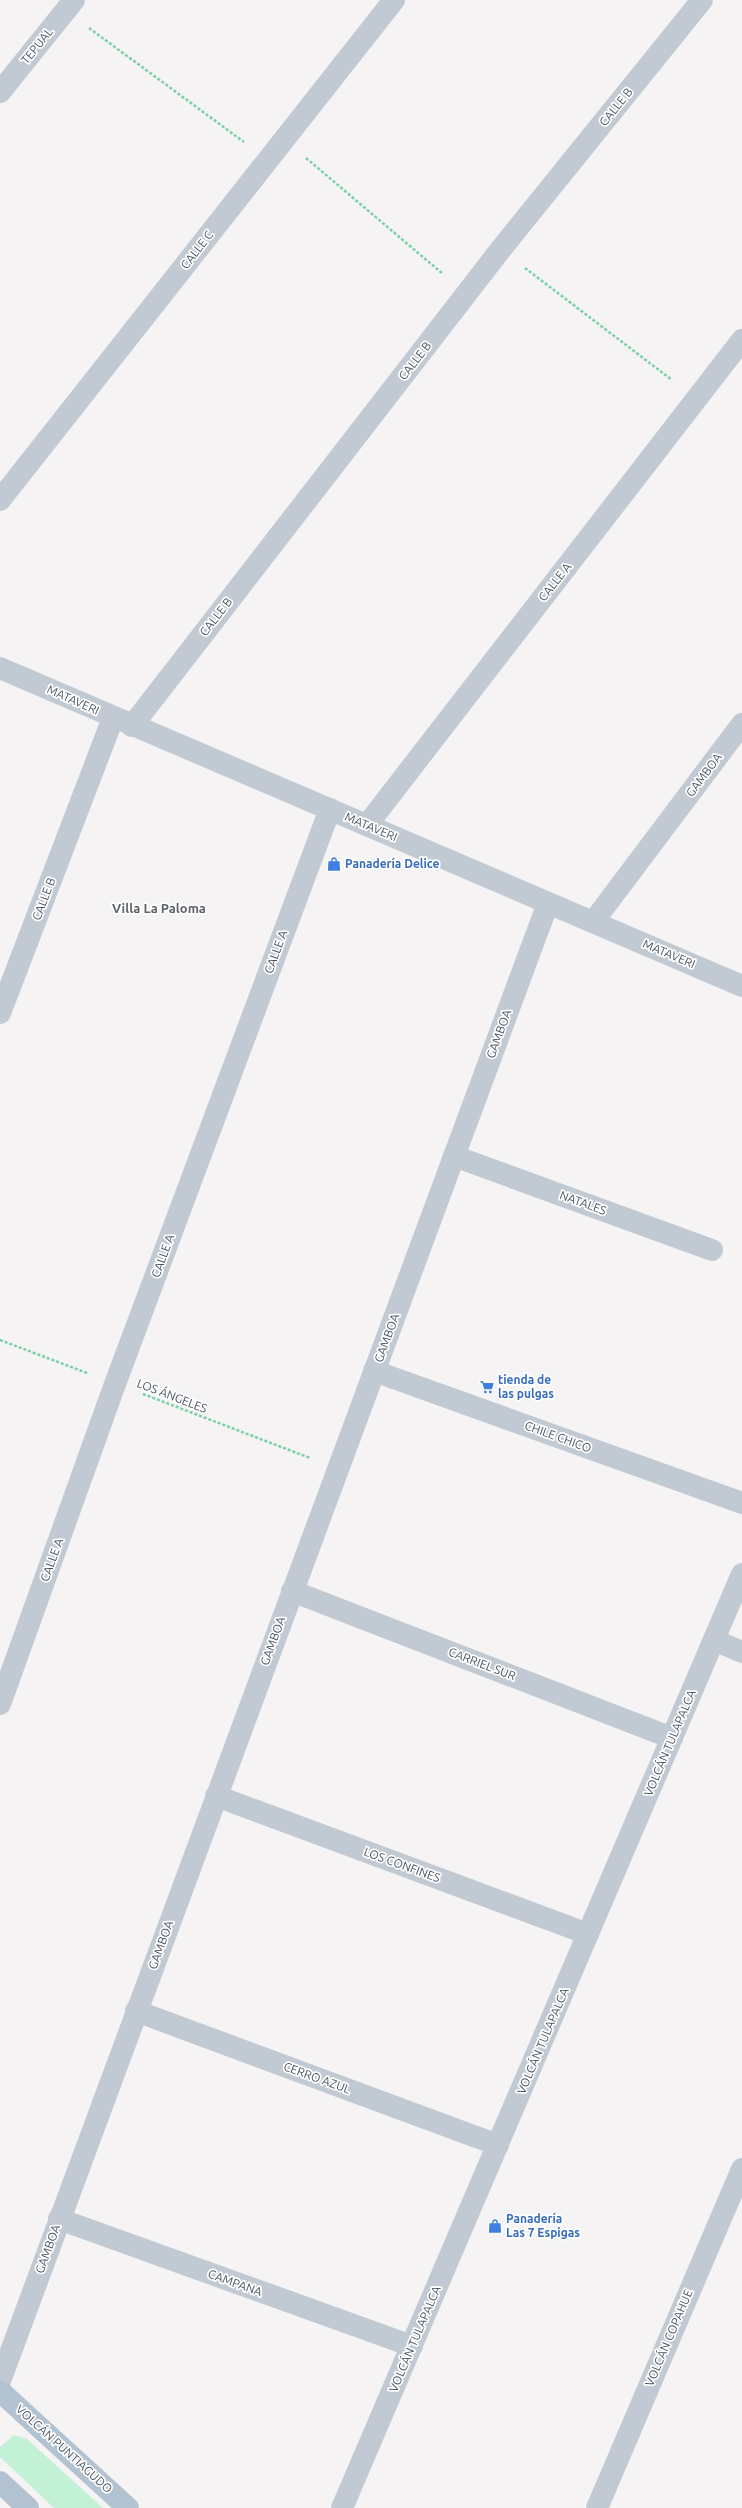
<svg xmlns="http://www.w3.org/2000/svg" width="742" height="2508" font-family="Ubuntu,sans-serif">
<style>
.green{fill:#c3f1d5}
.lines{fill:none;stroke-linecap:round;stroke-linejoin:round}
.path{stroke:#7ad0a6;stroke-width:2.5;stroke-dasharray:3 2;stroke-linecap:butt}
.minor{stroke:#c1cad2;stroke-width:22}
.major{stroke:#b3c2d1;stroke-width:22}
.labels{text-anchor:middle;stroke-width:3.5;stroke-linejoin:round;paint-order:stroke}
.street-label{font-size:12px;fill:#4a5661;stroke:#fff}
.shop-label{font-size:12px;font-weight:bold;fill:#366cbe;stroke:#fff;text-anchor:start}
.neighbourhood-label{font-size:13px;font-weight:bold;fill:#5f6368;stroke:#fff}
</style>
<rect width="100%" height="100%" fill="#f5f3f3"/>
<path class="green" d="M14,2435L27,2439L103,2508H54L0,2457V2447Z"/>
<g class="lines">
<g class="path">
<path d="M89,28L244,142"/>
<path d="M306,158L443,274"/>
<path d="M525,268L672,380"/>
<path d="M0,1340L87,1373"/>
<path d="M143,1394L310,1458"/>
</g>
<g class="minor">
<path d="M0,92L74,0"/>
<path d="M0,500L394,0"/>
<path d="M0,668L742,986"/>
<path d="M132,726L501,249L702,0"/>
<path d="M367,825L742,340"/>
<path d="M593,922L742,724"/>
<path d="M0,1013L113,718"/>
<path d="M454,1156L712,1250"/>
<path d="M374,1371L742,1503"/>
<path d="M292,1591L672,1738"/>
<path d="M714,1640L742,1652"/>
<path d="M0,1704L115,1384L330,809"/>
<path d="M216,1796L588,1934"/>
<path d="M136,2011L498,2145"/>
<path d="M59,2219L412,2346"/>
<path d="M0,2381L548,903"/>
<path d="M342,2508L742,1574"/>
<path d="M597,2508L742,2169"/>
</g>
<g class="major">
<path d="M0,2391L128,2508"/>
<path d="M0,2482L28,2508"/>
</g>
</g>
<defs>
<symbol id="shop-bare" viewBox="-9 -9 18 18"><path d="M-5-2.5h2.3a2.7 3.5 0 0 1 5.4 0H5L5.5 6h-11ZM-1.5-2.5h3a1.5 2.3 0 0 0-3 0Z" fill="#3f7fe0" stroke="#fff" stroke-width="2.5" paint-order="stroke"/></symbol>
<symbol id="supermarket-bare" viewBox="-9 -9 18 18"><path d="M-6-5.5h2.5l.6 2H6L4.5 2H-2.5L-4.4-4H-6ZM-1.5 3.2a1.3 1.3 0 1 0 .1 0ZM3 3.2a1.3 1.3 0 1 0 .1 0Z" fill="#3f7fe0" stroke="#fff" stroke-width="2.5" paint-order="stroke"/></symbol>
</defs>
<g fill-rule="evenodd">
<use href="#shop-bare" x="324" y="854" width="20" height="20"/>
<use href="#supermarket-bare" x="477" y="1377" width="20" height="20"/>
<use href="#shop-bare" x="485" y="2216" width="20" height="20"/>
</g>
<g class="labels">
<g class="street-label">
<text transform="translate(37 46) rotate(-51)" y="4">TEPUAL</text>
<text transform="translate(616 107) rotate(-51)" y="4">CALLE B</text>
<text transform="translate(197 250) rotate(-52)" y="4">CALLE C</text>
<text transform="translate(415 361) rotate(-52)" y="4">CALLE B</text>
<text transform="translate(555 582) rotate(-52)" y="4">CALLE A</text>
<text transform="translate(216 617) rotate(-52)" y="4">CALLE B</text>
<text transform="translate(73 700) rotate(24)" y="4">MATAVERI</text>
<text transform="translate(704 775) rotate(-53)" y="4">GAMBOA</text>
<text transform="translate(371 827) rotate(23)" y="4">MATAVERI</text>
<text transform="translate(44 899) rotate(-69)" y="4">CALLE B</text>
<text transform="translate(276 952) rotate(-70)" y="4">CALLE A</text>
<text transform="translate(669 954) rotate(23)" y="4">MATAVERI</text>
<text transform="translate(499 1034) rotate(-70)" y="4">GAMBOA</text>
<text transform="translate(583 1203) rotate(20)" y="4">NATALES</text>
<text transform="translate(163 1256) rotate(-70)" y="4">CALLE A</text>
<text transform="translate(387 1338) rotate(-70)" y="4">GAMBOA</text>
<text transform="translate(172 1396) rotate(21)" y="4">LOS ÁNGELES</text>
<text transform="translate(558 1437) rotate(20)" y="4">CHILE CHICO</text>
<text transform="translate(52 1560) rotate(-70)" y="4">CALLE A</text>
<text transform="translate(273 1641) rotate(-70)" y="4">GAMBOA</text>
<text transform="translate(482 1664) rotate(21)" y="4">CARRIEL SUR</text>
<text transform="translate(670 1743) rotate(-67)" y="4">VOLCÁN TULAPALCA</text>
<text transform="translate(402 1865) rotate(20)" y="4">LOS CONFINES</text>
<text transform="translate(161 1945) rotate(-70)" y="4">GAMBOA</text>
<text transform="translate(543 2041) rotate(-67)" y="4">VOLCÁN TULAPALCA</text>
<text transform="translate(317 2078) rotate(20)" y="4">CERRO AZUL</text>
<text transform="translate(48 2249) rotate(-70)" y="4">GAMBOA</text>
<text transform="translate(235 2283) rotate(20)" y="4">CAMPANA</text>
<text transform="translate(669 2338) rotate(-67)" y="4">VOLCÁN COPAHUE</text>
<text transform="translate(415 2339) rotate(-67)" y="4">VOLCÁN TULAPALCA</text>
<text transform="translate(64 2449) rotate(42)" y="4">VOLCÁN PUNTIAGUDO</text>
</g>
<g class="shop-label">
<text x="345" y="868">Panadería Delice</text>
<text x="498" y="1384">tienda de<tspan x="498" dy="14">las pulgas</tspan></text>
<text x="506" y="2223">Panadería<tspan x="506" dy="14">Las 7 Espigas</tspan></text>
</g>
<g class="neighbourhood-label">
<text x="159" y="913">Villa La Paloma</text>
</g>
</g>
</svg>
